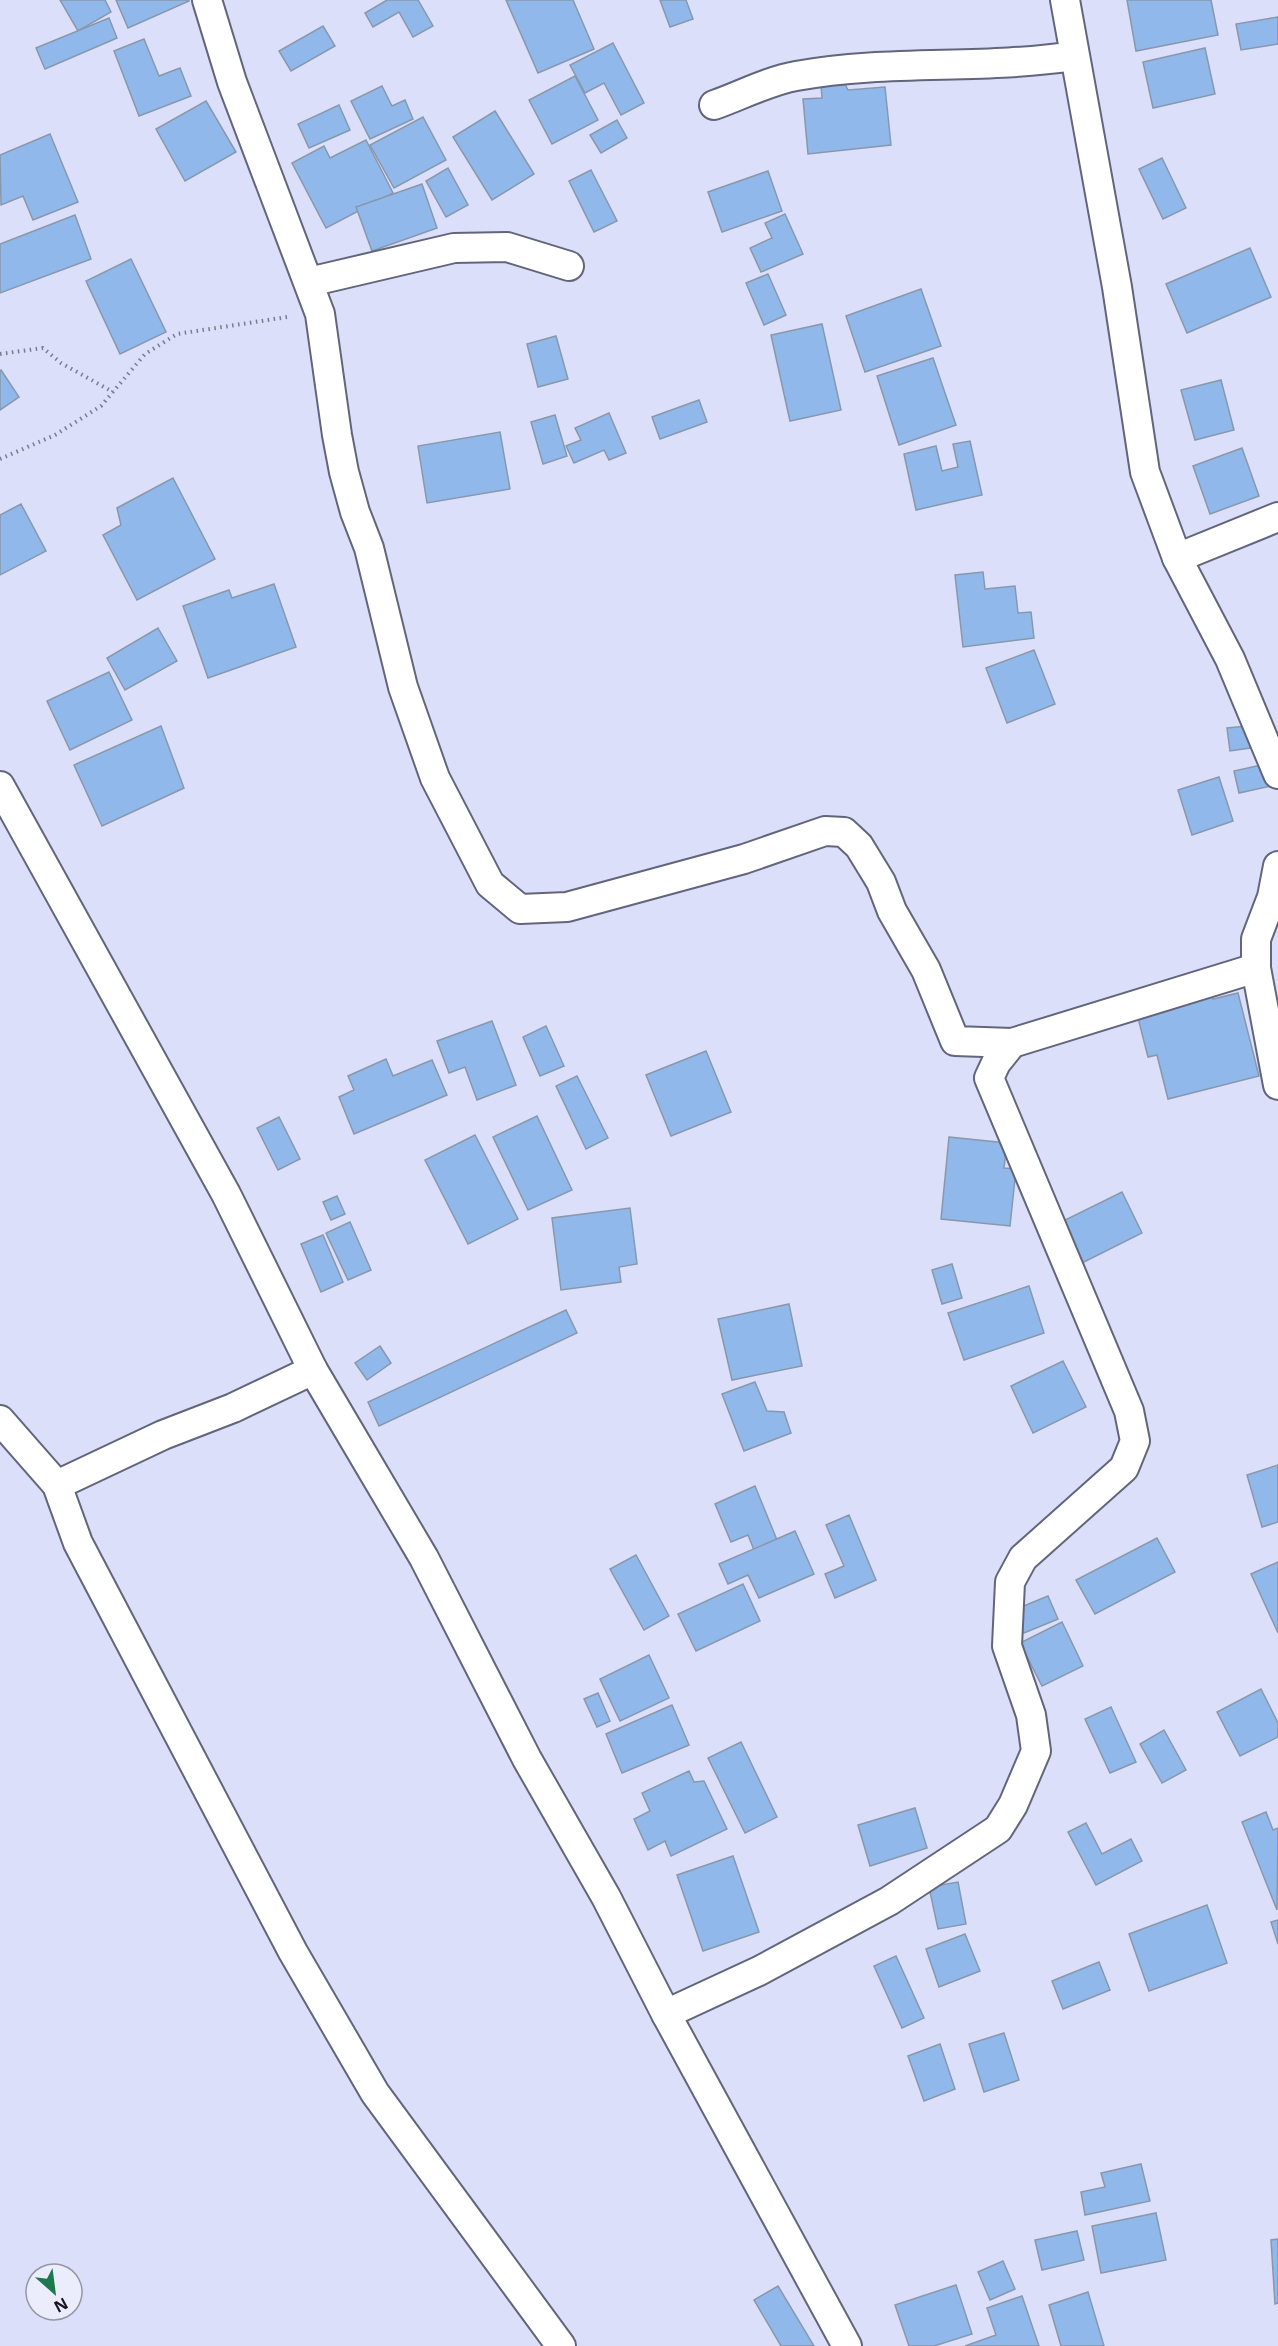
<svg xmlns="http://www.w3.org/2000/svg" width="1278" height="2346" font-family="'Open Sans',sans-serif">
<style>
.building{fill:#91b8eb;stroke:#8898ac;stroke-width:1.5}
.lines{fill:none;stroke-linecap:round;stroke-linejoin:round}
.street-casing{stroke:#62657b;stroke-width:32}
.path{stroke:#7a7c8d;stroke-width:4;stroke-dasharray:1.5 4.5;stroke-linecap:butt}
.street{stroke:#fff;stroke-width:28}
</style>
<rect width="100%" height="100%" fill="#dcdff9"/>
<g class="building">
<path d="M60,0H105L111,12L78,31Z"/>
<path d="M116,0H189V1L128,28Z"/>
<path d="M387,0H418L433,26L413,37L399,12L373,27L365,13Z"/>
<path d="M506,0H573L594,49L538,73Z"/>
<path d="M660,0H686L693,19L670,27Z"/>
<path d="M1127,0H1211L1218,35L1136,51Z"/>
<path d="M1278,17V44L1241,50L1236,24Z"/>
<path d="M109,18L117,38L45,69L36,48Z"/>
<path d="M323,26L335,46L291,71L279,51Z"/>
<path d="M144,39L159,76L180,68L191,96L139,116L114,51Z"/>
<path d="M613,43L644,103L621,115L604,83L585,93L570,65Z"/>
<path d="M1205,48L1215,94L1153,108L1143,62Z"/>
<path d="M575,76L598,120L552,144L529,100Z"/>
<path d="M844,82L848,90L885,87L891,145L808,154L803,99L822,98L821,85Z"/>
<path d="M382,86L392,106L405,100L413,119L370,139L351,101Z"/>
<path d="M206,101L236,152L185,181L156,129Z"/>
<path d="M339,105L350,130L309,148L298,124Z"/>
<path d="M495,111L534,174L492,200L453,137Z"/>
<path d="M423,117L446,160L394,188L370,145Z"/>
<path d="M617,120L627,138L601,153L590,135Z"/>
<path d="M50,134L78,202L33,220L23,196L1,205L0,155Z"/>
<path d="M366,140L393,193L326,228L292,163L324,146L330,158Z"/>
<path d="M1162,158L1186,208L1163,219L1139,169Z"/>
<path d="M448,168L468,205L446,217L426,181Z"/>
<path d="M591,170L617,221L594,232L569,181Z"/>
<path d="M768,171L782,211L722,232L708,192Z"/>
<path d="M422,184L437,228L372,251L356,207Z"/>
<path d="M785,214L803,254L761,272L750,248L772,238L765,223Z"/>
<path d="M75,215L91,259L0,293V244Z"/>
<path d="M1250,248L1271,297L1187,333L1166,284Z"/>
<path d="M131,259L166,332L120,354L86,281Z"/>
<path d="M768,274L786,315L764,325L746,283Z"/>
<path d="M921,289L941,346L865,372L846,316Z"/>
<path d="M822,324L841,410L790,421L771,335Z"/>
<path d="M556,336L568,379L538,387L527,344Z"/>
<path d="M933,358L956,425L899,445L877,376Z"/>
<path d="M1,370L19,397L0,410V371Z"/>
<path d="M1221,380L1234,430L1195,440L1181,390Z"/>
<path d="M699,400L707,422L660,439L652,417Z"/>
<path d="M609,413L626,453L609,460L604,450L574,463L566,446L581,440L575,428Z"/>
<path d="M555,415L567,456L543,464L531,422Z"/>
<path d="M500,432L510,489L427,503L418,446Z"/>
<path d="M970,441L982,495L916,510L904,454L936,446L942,471L958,467L953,444Z"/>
<path d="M1242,448L1259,496L1210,514L1193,466Z"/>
<path d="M173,478L215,559L137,600L103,535L121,525L117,508Z"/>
<path d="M21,504L46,551L0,575V515Z"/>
<path d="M983,572L985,589L1015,586L1018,613L1031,612L1034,638L963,647L955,575Z"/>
<path d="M274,584L296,647L208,678L183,606L229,590L232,598Z"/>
<path d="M158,628L177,661L125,690L107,658Z"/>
<path d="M1034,650L1055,704L1007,723L986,668Z"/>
<path d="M109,672L132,720L70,750L47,701Z"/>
<path d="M161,726L184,788L102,826L74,765Z"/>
<path d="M1248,726L1250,748L1230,751L1227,728Z"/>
<path d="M1266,764L1271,786L1239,793L1234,771Z"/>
<path d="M1219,777L1233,821L1192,835L1178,790Z"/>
<path d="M1210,988L1213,999L1238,993L1259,1076L1168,1099L1157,1055L1148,1057L1135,1006Z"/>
<path d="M492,1021L516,1085L477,1100L465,1067L449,1073L437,1041Z"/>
<path d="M546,1026L564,1066L540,1076L523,1037Z"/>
<path d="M706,1051L731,1112L671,1136L646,1075Z"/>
<path d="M386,1059L393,1076L432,1060L447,1095L354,1134L339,1097L354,1090L348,1076Z"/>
<path d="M577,1076L608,1138L586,1149L556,1086Z"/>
<path d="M537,1116L572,1190L528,1210L493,1137Z"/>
<path d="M279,1117L300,1159L278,1170L257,1128Z"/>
<path d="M475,1135L518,1219L468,1244L425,1160Z"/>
<path d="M949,1137L1007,1143L1004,1168L1016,1169L1010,1226L941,1219Z"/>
<path d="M1122,1192L1142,1233L1080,1264L1059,1223Z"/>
<path d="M337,1196L345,1214L331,1220L323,1202Z"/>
<path d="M630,1208L637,1264L619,1267L621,1282L561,1290L552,1218Z"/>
<path d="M350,1222L371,1270L348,1280L326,1233Z"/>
<path d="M323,1235L343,1282L321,1292L301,1244Z"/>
<path d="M952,1264L962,1298L942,1304L932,1270Z"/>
<path d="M1029,1286L1044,1333L964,1360L948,1313Z"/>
<path d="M789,1304L802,1366L732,1380L718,1319Z"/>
<path d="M566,1310L577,1333L379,1426L368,1402Z"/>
<path d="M380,1346L391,1363L367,1380L355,1363Z"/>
<path d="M1063,1361L1086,1407L1033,1433L1011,1386Z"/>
<path d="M755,1382L767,1411L784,1412L791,1433L744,1451L722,1394Z"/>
<path d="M1278,1465V1522L1262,1527L1247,1475Z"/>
<path d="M755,1486L777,1540L754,1550L748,1535L731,1542L715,1504Z"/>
<path d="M849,1515L876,1580L835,1598L825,1574L844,1566L826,1525Z"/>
<path d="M795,1531L814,1574L759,1598L748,1575L728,1584L719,1564Z"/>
<path d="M1157,1538L1175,1572L1095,1614L1076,1580Z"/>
<path d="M636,1555L669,1616L644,1630L610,1569Z"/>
<path d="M1278,1562V1633L1251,1574Z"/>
<path d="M743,1584L760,1621L696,1651L678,1614Z"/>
<path d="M1048,1596L1058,1619L1019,1635L1009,1612Z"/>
<path d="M1062,1622L1083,1666L1042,1686L1020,1643Z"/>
<path d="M649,1655L669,1698L620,1721L600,1679Z"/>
<path d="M1261,1689L1278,1723V1737L1240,1756L1217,1712Z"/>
<path d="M598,1693L610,1721L597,1727L584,1699Z"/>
<path d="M672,1705L689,1745L622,1773L606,1734Z"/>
<path d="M1111,1707L1136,1762L1110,1773L1085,1719Z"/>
<path d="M1164,1730L1186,1770L1162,1783L1140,1744Z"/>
<path d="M741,1742L777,1817L745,1833L708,1758Z"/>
<path d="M689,1771L694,1782L704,1781L727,1829L671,1856L665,1841L648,1850L634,1819L650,1811L642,1793Z"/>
<path d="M915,1808L927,1848L870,1866L858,1825Z"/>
<path d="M1266,1812L1273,1830L1278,1828L1277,1910L1242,1822Z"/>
<path d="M1086,1823L1102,1854L1131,1839L1142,1861L1096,1885L1068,1832Z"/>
<path d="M733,1856L759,1932L703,1951L677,1875Z"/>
<path d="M958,1882L966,1924L938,1929L929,1887Z"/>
<path d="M1207,1905L1227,1963L1149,1991L1129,1934Z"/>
<path d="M1278,1920V1944L1271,1922Z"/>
<path d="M965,1934L980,1971L939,1987L926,1949Z"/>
<path d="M896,1956L924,2018L902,2028L874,1966Z"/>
<path d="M1099,1962L1110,1990L1063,2009L1052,1981Z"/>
<path d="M1004,2033L1019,2080L984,2092L969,2044Z"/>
<path d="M940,2044L955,2089L924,2101L908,2056Z"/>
<path d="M1141,2164L1150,2201L1085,2215L1081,2192L1105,2187L1101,2173Z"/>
<path d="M1156,2213L1166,2260L1101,2273L1092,2226Z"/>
<path d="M1077,2231L1084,2260L1042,2270L1035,2240Z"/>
<path d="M1278,2239V2303L1275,2304L1271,2240Z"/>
<path d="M1003,2261L1015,2289L990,2300L978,2272Z"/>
<path d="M956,2285L972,2334L934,2346H909L895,2305Z"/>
<path d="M778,2286L814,2346H781L754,2300Z"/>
<path d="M1088,2292L1104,2346H1061L1049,2305Z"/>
<path d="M1022,2296L1039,2346H965L996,2335L987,2308Z"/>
</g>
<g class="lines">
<defs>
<g id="street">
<path d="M207,0L232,82L320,314L337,435L344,472L355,512L369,548L403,687L435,778L490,884L520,909L567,907L744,859L825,831L844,832L859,846L881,882L892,911L926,970L955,1041L1012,1043L1256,968"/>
<path d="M1065,0L1117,287L1145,472L1177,558L1230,659L1278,774"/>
<path d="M714,105C740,96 768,81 796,76C888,59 982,70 1074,56"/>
<path d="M309,282L454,248L507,247L569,266"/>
<path d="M1177,558L1278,517"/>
<path d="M0,786L226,1194L313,1370L424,1558L527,1759L606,1897L666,2014L847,2346"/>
<path d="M1278,866L1272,897L1256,939V968L1278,1085"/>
<path d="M0,1420L57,1485L78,1543L293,1952L375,2093L561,2346"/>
<path d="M57,1485L163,1435L233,1408L313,1370"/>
<path d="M666,2014L759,1971L889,1901L998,1829L1013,1805L1036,1751L1031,1715L1007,1646L1010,1582L1023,1558L1124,1468L1135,1441L1129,1411L989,1078L996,1063L1012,1043"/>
</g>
</defs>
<use href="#street" class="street-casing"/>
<g class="path">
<path d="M0,354L43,348L61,363L113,392"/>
<path d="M0,459L55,435L101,406L145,354L177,334L287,317"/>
</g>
<use href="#street" class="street"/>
</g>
<g transform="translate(54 2292) rotate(152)"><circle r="28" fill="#ebedfd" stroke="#9597a4" stroke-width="1.5"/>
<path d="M0-4.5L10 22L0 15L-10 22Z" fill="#1c784d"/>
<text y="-9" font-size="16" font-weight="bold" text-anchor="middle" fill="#15161f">N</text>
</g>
</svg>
